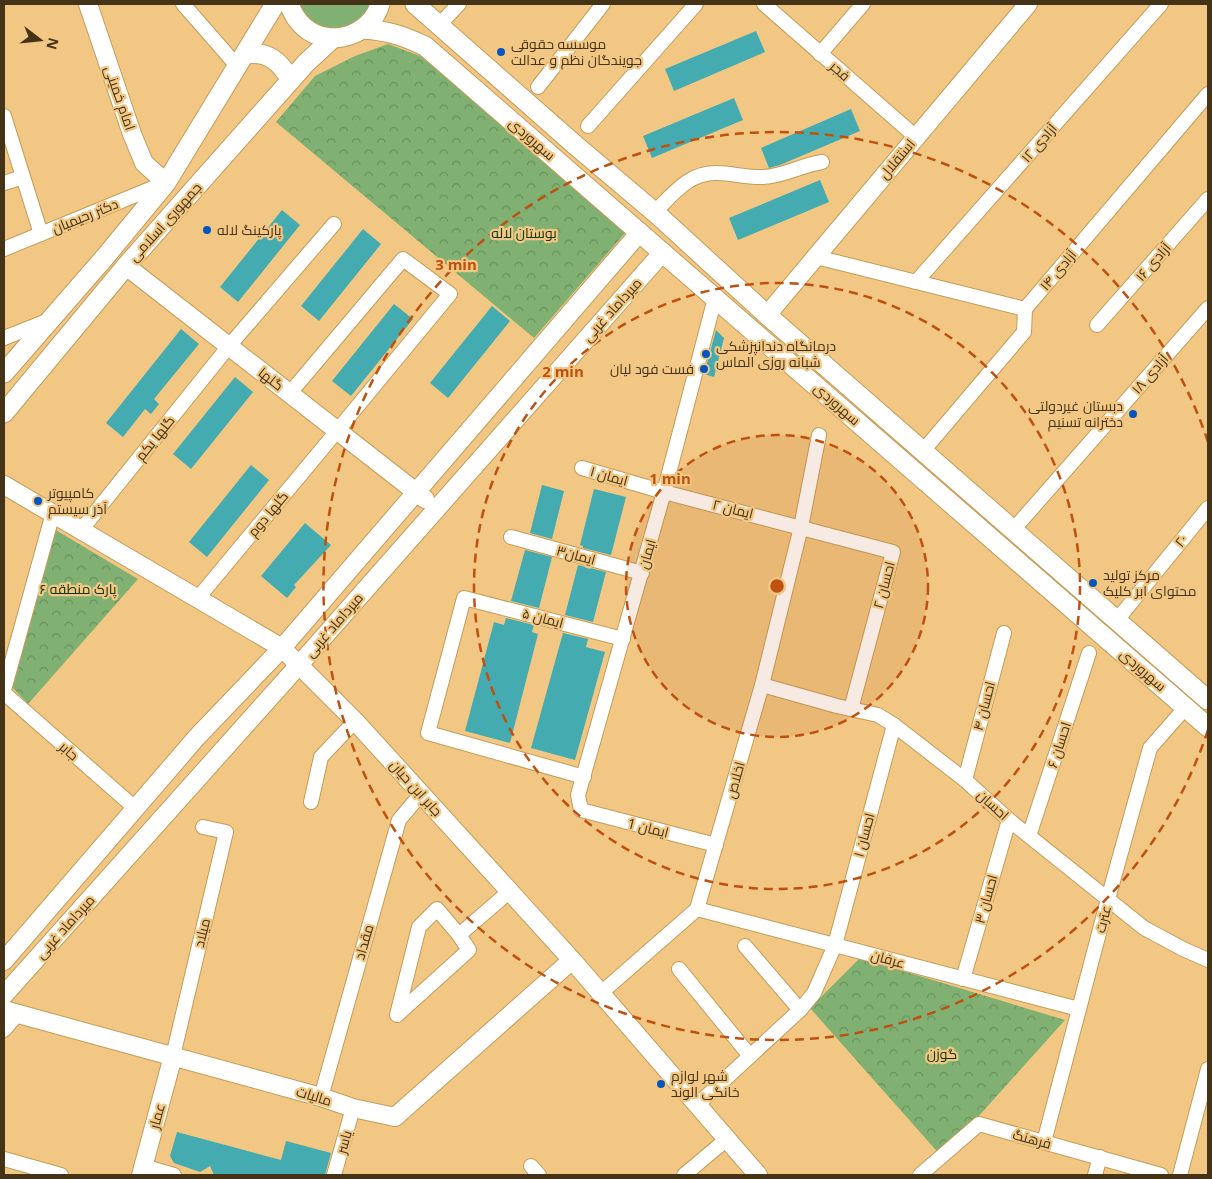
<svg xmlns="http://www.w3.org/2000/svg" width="1212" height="1179" font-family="'Open Sans',Cairo,sans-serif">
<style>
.grass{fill:#80b172}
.forest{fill:url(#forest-crowns)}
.building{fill:#44acb0}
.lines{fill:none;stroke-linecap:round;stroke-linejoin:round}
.minor-casing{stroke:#c59c58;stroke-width:16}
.tertiary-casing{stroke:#c59c58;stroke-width:20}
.secondary-casing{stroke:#c59c58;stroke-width:21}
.minor{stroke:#fff;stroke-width:14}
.tertiary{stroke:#fff;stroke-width:18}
.secondary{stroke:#fff;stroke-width:19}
.ring{fill:none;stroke:#bf500f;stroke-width:2.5;stroke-dasharray:9 6}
.poi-dot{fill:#0456bf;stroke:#f1c783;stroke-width:2}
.labels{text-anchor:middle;stroke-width:4.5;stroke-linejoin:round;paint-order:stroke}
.poi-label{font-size:14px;fill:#443317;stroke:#f1c783;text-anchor:start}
.street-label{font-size:14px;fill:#443317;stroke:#f1c783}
.park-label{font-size:14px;fill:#0d3300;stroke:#f1c783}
.centre{fill:#bf500f;stroke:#f1c783;stroke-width:2.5}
.ring-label{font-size:15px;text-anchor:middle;font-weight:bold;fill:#bf500f;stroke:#f1c783;stroke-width:4.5;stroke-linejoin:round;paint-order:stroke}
</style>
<defs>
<pattern id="forest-crowns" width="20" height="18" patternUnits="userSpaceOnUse" patternTransform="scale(1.25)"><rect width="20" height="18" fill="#80b172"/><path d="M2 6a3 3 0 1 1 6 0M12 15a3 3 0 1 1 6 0" fill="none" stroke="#6a915d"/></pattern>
</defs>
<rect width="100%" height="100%" fill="#f1c783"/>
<path class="grass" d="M289,4H380L333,38Z"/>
<g class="forest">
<path d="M388,44L420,56L632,225L534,338L276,122L315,76L355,56Z"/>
<path d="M54,529L138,579L28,704L12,687Z"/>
<path d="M860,958L1065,1020L942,1157L810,1008Z"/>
</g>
<g class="building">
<path d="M756,31L765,52L674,91L665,69Z"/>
<path d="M734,98L743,120L652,158L643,136Z"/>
<path d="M851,109L860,131L780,165L769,168L761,148Z"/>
<path d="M820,180L829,202L738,240L729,218Z"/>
<path d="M282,210L300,225L238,302L220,287Z"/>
<path d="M363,229L381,244L319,321L301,306Z"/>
<path d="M394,304L413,319L351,396L332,381Z"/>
<path d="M492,306L510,321L448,398L430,383Z"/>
<path d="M181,329L199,344L154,399L159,404L151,414L145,409L123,437L106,423Z"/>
<path d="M716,330L724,338L714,377L704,374Z"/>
<path d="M235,377L253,392L191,469L173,454Z"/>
<path d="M251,465L269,480L207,557L189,542Z"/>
<path d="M542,485L564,491L552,539L530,533Z"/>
<path d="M594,489L626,497L611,555L583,548V546L580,545Z"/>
<path d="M305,523L331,545L294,585L296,587L287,598L261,576Z"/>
<path d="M525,550L552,557L539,608L511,601Z"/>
<path d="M578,565L606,572L593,622L565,615Z"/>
<path d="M506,618L534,625L532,632L538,634L510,743L465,731L494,622L504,625Z"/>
<path d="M563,633L588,639L586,647L605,652L575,760L531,748Z"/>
<path d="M177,1132L281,1160L286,1141L331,1153L325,1175H214L210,1166L200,1172L174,1163L170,1156Z"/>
</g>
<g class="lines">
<defs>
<g id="minor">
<path d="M183,4L238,67"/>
<path d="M764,4L916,137"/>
<path d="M439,25L459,4"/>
<path d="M820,54L863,4"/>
<path d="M538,87L603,4"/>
<path d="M4,116L41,234"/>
<path d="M588,126L696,4"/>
<path d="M4,183L23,177"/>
<path d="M655,212C673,194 689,172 717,173C732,173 748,178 763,177C784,176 802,165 822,162"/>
<path d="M4,249L165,183"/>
<path d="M816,257L1025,309"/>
<path d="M916,282L1161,4"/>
<path d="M715,298L664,492L578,795L581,810L716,845"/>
<path d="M1097,325L1208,199"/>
<path d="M4,338L47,321"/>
<path d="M923,451L1024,332L1025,309L1208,94"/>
<path d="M582,468L664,492L893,552L851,709"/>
<path d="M82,529L229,346L334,224"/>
<path d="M1013,530L1208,308"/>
<path d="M511,537L642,573"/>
<path d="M198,598L337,431L450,294L403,259L290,393"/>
<path d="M1117,620L1208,508"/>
<path d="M762,685L837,706L878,715L894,725L965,780L1009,820L1144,928L1183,949L1208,960"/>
<path d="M4,690L53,513"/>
<path d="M4,693L135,808"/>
<path d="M584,777L428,733L464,598L623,639"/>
<path d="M965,780L1004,633"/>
<path d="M311,802L321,757L355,721"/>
<path d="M1029,836L1089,653"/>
<path d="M697,909L1079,1009"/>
<path d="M459,935L437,909L419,927L397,1015L469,950L459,935L510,891"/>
<path d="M745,946L800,1010"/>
<path d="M679,969L750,1056"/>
<path d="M963,979L1009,820"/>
<path d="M601,993L697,909L762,685L801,527L819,435"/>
<path d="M4,1030L18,1014"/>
<path d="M173,1056L226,832L203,827"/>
<path d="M321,1097L399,820L421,794"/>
<path d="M697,1105L800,1010L814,993L835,945L894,725"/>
<path d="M1044,1142L1108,899L1150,748L1186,707"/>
<path d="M4,1159L61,1175"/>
<path d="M143,1166L174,1175"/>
<path d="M531,1166L539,1175"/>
<path d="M334,1175L353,1108"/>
<path d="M684,1175L727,1139"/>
<path d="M920,1175L979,1124L1161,1175"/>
<path d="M1095,1175L1100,1157"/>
<path d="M1180,1175L1208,1069"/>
</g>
<g id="tertiary">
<path d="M88,4L132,134L144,163L166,183"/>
<path d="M126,266L425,499"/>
<path d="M767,315L1028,4"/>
<path d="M4,485L282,648L355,721L572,960L758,1175"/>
<path d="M4,961L196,738L282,648L640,232"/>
<path d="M4,995L299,665L663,252"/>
<path d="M4,1010L321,1097L353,1108L395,1117L572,960"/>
<path d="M141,1175L173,1056"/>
</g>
<g id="secondary">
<path d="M289,4C292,12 297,21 304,27C329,49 371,36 380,4"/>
<path d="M415,4L574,144L659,216L767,315L1208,700"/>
<path d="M363,29C389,31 401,35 425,46L1208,727"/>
<path d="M245,54C269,51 279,61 291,80"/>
<path d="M4,373L105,257L166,183L275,4"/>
<path d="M4,413L126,266L306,63L333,38"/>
</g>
</defs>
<use href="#minor" class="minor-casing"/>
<use href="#tertiary" class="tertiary-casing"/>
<use href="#secondary" class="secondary-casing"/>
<use href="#minor" class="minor"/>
<use href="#tertiary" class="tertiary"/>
<use href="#secondary" class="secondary"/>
</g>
<circle cx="777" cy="586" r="151" fill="#bf500f" fill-opacity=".12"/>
<g class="ring">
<circle cx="777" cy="586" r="151"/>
<circle cx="777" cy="586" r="303"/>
<path d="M1208 730A454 454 0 1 1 1208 442"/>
</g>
<g class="poi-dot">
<circle cx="501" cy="52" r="5"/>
<circle cx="207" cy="230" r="5"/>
<circle cx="706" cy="354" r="5"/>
<circle cx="704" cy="369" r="5"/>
<circle cx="1133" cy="414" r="5"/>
<circle cx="38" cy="501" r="5"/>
<circle cx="1093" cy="583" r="5"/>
<circle cx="661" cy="1084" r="5"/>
</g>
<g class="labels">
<g class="poi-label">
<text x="511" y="49">موسسه حقوقی<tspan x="511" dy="16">جویندگان نظم و عدالت</tspan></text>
<text x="217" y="235">پارکینگ لاله</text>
<text x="716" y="351">درمانگاه دندان‍‍پزشکی<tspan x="716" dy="16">شبانه روزی الماس</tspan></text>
<text x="694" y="374" text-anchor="end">فست فود لیان</text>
<text x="1123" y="411" text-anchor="end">دبستان غیردولتی<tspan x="1123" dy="16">دخترانه تسنیم</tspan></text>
<text x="48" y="498">کامپیوتر<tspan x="48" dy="16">آذر سیستم</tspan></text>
<text x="1103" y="580">مرکز تولید<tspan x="1103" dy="16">محتوای ابر کلیک</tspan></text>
<text x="671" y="1081">شهر لوازم<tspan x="671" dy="16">خانگی الوند</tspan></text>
</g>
<g class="street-label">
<text transform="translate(840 71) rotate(41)" y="5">فجر</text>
<text transform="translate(120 98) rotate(71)" y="5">امام خمینی</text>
<text transform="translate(532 139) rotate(41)" y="5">سهروردی</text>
<text transform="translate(1039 143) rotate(-49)" y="5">آزادی ۱۲</text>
<text transform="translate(897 159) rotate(-50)" y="5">استقلال</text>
<text transform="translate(85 216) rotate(-22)" y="5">دکتر رحیمیان</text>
<text transform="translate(165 222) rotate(-48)" y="5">جمهوری اسلامی</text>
<text transform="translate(1153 262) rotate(-49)" y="5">آزادی ۱۶</text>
<text transform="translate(1058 270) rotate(-50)" y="5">آزادی ۱۴</text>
<text transform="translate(612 310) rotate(-48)" y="5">میرداماد غربی</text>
<text transform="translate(1150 374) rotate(-49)" y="5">آزادی ۱۸</text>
<text transform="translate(271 379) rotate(38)" y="5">گلها</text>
<text transform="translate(837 404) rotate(41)" y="5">سهروردی</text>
<text transform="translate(155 438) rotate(-51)" y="5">گلها یکم</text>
<text transform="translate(609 476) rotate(16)" y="5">ایمان ۱</text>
<text transform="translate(733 509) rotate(14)" y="5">ایمان ۲</text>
<text transform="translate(268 514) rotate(-50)" y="5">گلها دوم</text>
<text transform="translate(1181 541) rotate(-51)" y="5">۲۰</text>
<text transform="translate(647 554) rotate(-74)" y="5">ایمان</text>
<text transform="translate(576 555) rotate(15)" y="5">ایمان۳</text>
<text transform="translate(884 585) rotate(-75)" y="5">احسان ۲</text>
<text transform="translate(543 618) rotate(15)" y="5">ایمان ۵</text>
<text transform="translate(334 625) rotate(-49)" y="5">میرداماد غربی</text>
<text transform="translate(1143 670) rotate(41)" y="5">سهروردی</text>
<text transform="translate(984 706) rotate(-75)" y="5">احسان ۴</text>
<text transform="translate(1059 745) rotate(-72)" y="5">احسان ۶</text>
<text transform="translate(69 751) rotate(41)" y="5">جابر</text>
<text transform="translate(735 780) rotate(-74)" y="5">اخلاص</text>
<text transform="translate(416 788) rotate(48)" y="5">جابر ابن حیان</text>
<text transform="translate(993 805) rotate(42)" y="5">احسان</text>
<text transform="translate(648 828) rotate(14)" y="5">ایمان 1</text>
<text transform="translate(864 835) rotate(-75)" y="5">احسان ۱</text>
<text transform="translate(986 899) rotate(-74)" y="5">احسان ۳</text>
<text transform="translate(1103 919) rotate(-76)" y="5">عترت</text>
<text transform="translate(65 927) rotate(-48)" y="5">میرداماد غربی</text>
<text transform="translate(202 933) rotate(-77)" y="5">میلاد</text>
<text transform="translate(364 942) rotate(-74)" y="5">مقداد</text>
<text transform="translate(888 959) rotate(15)" y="5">عرفان</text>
<text transform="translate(314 1096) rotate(17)" y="5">مالیات</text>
<text transform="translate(157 1116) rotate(-75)" y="5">عمار</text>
<text transform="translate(1032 1139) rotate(15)" y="5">فرهنگ</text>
<text transform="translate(344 1142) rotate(-74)" y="5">یاسر</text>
</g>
<g class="park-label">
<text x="524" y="238">بوستان لاله</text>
<text x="78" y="594">پارک منطقه ۶</text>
<text x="942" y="1059">گوزن</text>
</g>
</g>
<circle cx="777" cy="586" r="8" class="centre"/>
<g class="ring-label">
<text x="456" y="270">3 min</text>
<text x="563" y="377">2 min</text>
<text x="670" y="484">1 min</text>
</g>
<rect width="1212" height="1179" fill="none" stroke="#443317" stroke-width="10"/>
<g transform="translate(40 40) rotate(106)" stroke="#f1c783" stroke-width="4" paint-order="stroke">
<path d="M0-4L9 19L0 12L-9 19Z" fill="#443317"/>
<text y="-8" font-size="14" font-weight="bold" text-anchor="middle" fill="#443317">N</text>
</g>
</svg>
